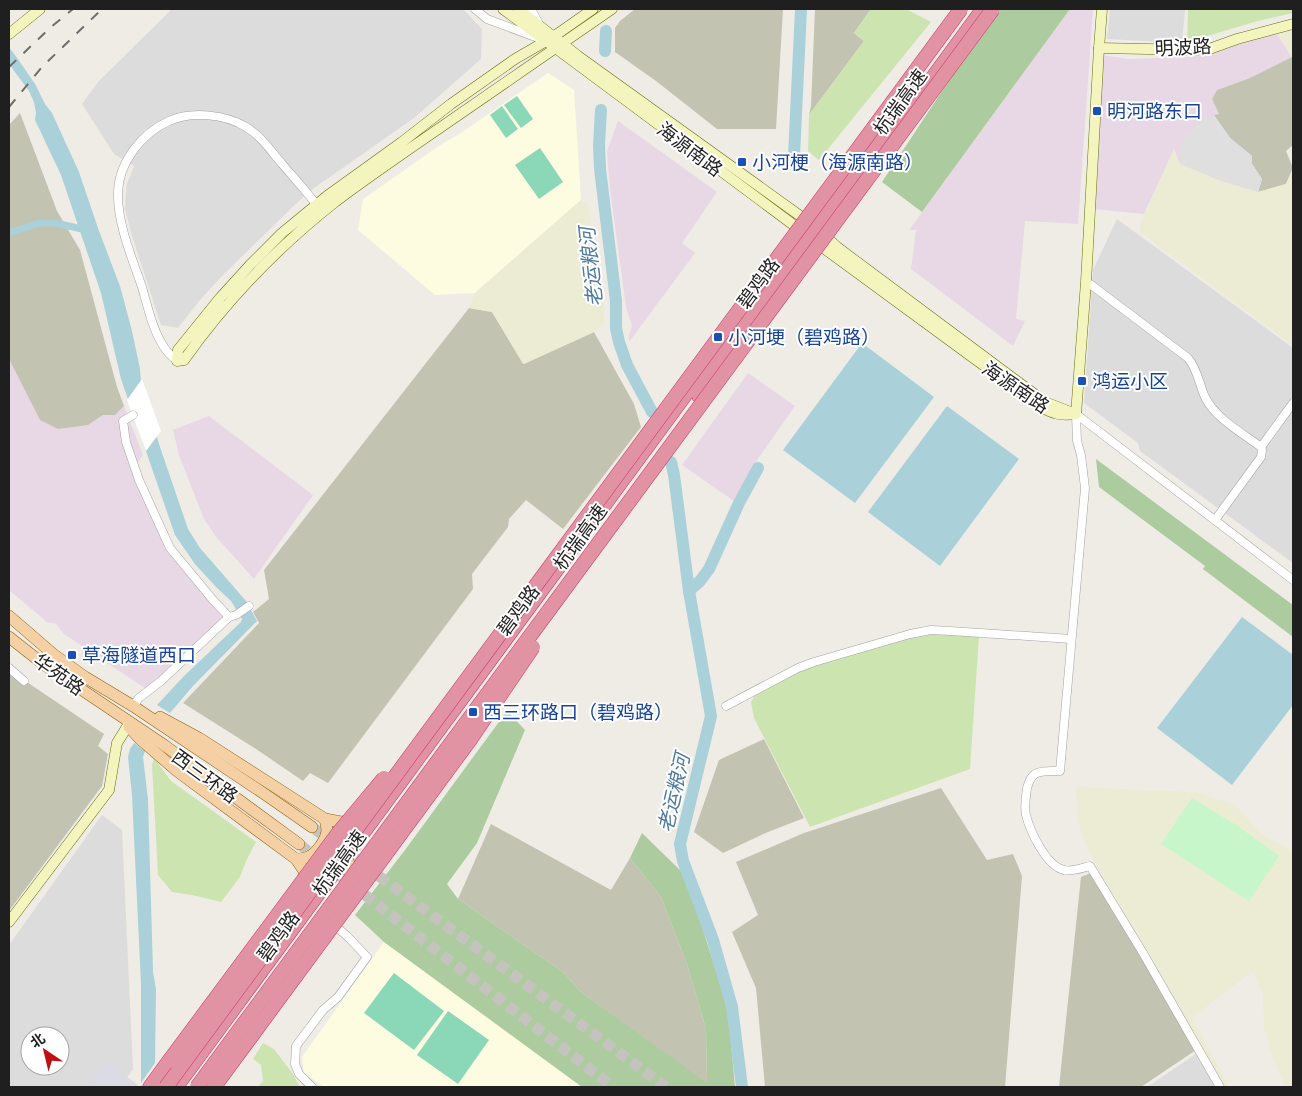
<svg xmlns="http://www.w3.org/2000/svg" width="1302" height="1096" font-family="'Space Grotesk','Noto Sans SC',sans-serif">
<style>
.residential{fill:#dddcdc;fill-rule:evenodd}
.industrial{fill:#e8d8e5}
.education{fill:#fdfce1}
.construction{fill:#c3c3b2}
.farmland{fill:#ebecd3}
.grass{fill:#cce5b0}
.forest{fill:#accb9e}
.park{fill:#c6f6c9}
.pitch{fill:#8ad8b8}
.parking{fill:#dfdfdf}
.plaza{fill:#dadbe5}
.water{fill:#aad0d9}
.pier{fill:#fff}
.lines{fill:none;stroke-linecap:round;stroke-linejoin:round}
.canal{stroke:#aad0d9;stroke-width:7}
.river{stroke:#aad0d9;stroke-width:12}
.primary-tunnel{stroke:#c5c3be;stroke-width:11;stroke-dasharray:11 5.5;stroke-linecap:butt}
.street-casing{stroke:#a3a3a3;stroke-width:9}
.secondary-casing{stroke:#676f0d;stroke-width:11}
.primary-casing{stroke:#8f600b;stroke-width:12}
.highway-casing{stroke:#ce326c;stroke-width:15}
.street{stroke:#fff;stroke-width:8}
.secondary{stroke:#f4f5be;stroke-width:10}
.primary{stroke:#f5d0a5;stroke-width:11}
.highway{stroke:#e193a4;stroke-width:14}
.rail{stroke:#6d6d6d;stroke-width:2;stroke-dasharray:10 10;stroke-linecap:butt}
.highway-bridge-casing{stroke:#ce326c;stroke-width:15;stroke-linecap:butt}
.highway-bridge{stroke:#e193a4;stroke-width:14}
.transit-dot{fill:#1a4fb4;stroke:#fff;stroke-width:2}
.labels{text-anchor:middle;stroke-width:4;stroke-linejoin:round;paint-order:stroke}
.street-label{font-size:19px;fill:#1f1f1f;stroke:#fff}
.transit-label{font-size:19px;fill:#164399;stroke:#fff;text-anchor:start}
.water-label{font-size:20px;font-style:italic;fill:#4f7aa0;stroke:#fff}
</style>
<rect width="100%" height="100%" fill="#efece6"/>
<g class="residential">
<path d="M172,9H463L482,29L481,59L414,118L307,193L221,277L200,300L178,328L161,325L131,233L125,208L127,184L134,166L114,154L82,104L98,82Z"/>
<path d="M1110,9H1185L1182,43L1107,39Z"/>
<path d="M1117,219L1293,348V563L1140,451L1138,443L1084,403L1093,270Z"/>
<path d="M102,815L122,830L133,1069L120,1087H9V945ZM30,1036H60V1066H30Z"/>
<path d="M1196,1054L1215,1087H1147Z"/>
</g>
<g class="industrial">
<path d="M1070,9H1093L1078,224L1025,221L1016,319L1025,321L1013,346L911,269L916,230H909Z"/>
<path d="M1277,34L1292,57L1250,78L1217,90L1212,99L1219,114L1180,145V164L1174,150L1144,214L1094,209L1102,55L1127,59L1188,57L1207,55L1241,43Z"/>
<path d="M618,121L717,192L682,243L695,253L629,342V335L632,326L626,307L610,189L607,151Z"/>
<path d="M9,359L40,420L88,425L103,415H115L124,406L143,455L134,468L169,545L225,613L220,624L146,689L64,634L56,624L47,622L9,590Z"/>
<path d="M748,373L795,406L755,463L734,501L682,465Z"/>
<path d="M209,416L313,495L254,579L217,538L204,519L179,455L173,430Z"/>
</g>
<g class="education">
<path d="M548,73L574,90L581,200L475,293L435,295L358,230L363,199L439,146L461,133Z"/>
<path d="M384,942L582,1087H324L304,1073L302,1057Z"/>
</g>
<g class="construction">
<path d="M635,9H783L776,129H717L656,81L615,52V28L620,21Z"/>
<path d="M815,9H871L854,33L864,41L809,115L811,106Z"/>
<path d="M1292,57L1293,59V145L1286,151L1293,168L1286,184L1258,192L1262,179L1252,164V156L1230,138L1214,115L1219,114L1212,99L1217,90L1250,78Z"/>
<path d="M20,113L57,211L80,250L117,387L124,406L115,415H103L88,425L58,429L40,420L9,359V125Z"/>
<path d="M469,308L492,312L524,364L594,332L634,404L641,427L563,529L526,500L509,519L508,527L472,574L473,589L328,783L310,773L303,781L259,751L183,703L259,623L253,612L269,599L264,570Z"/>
<path d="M9,670L104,734L98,746L108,754L102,786L9,911Z"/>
<path d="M764,739L804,818L768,832L723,853L694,832L719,760Z"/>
<path d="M941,788L987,860L1013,854L1022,876L1005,1087H765L756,988L732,932L758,915L736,862L804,833Z"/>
<path d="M491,824L611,890L630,858L661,897L687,964L706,1029L707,1084L580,991L563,972L458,899Z"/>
<path d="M1091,873L1196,1050L1141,1087H1059L1081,877Z"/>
</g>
<g class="farmland">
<path d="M1293,28V59L1277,34Z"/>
<path d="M1174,149L1180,164L1221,181L1258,192L1286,184L1293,168V346L1139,231L1144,214Z"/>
<path d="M581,200L588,204L604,306V325L594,332L523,364L492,312L469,308L475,293Z"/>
<path d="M1076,787L1195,792L1235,805L1263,835L1293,851V1087H1285L1271,1053L1264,1028L1263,995L1253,971L1192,1018L1229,1087H1225L1090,855L1078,822Z"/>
</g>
<g class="grass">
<path d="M871,9H906L931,22L819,160L808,151L809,115L864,41L854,33Z"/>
<path d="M1188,9H1293V13L1258,21L1187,42Z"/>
<path d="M939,632L979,636L970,769L810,827L754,718L751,702L758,690L803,669L910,635Z"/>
<path d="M154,758L171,781L256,842L247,859L240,877L221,902L192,895L172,892L158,875L152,765Z"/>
<path d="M263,1043L274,1049L293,1074L300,1087H258L263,1081L261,1065L253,1059Z"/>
</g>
<g class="forest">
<path d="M1001,9H1070L922,212L882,182L950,79Z"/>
<path d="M1096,459L1293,605V637L1203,569L1205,566L1099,487Z"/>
<path d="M507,711L525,730L477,843L447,884L458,899L563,972L580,991L707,1083L706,1029L687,964L661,897L630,858L642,833L686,876L728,1009L735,1087H582L384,942L355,915L405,850Z"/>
</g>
<path class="park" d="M1192,798L1236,825L1279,856L1249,901L1161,844Z"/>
<g class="pitch">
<path d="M517,96L533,119L521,128L504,105Z"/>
<path d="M502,106L518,129L506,138L490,115Z"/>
<path d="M540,148L563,182L539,199L515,165Z"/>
<path d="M394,973L444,1011L414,1050L364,1013Z"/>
<path d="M448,1011L489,1040L458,1084L417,1055Z"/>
</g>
<path class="parking" d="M1214,115L1230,138L1252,156V164L1262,179L1258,192L1221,181L1180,164V145L1189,132L1205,118Z"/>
<path class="plaza" d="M106,1062L138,1085L136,1087H89Z"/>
<g class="water">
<path d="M9,47L20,62L35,84L45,104L52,113L79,172L99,231L120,286L132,331L140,369L141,382L159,444L188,529L200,548L246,601L257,621L193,686L170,713L157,705L184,676L241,622L242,619L231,601L217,588L195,564L175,535L121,379L101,293L61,175L35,120L36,113L34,102L29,91L9,64Z"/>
<path d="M862,343L934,397L855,503L783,450Z"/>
<path d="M947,406L1019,459L940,566L868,512Z"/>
<path d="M1242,617L1293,655V705L1232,785L1157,728Z"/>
<path d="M134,743L145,751L143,757L148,799L153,972L156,989L155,1063L141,1083V984L132,795L128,757L130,749Z"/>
</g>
<path class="pier" d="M142,379L161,431L146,451L127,400Z"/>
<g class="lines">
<path class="canal" d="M9,233L39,223H56L86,230"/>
<g class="river">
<path d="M605,51L606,31"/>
<path d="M601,110L599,145L600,169L616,301V328L619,342L627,365L652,412"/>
<path d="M794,156L801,9"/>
<path d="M671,462L674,475L689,591L711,716L680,844L683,861L713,940L732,1007L742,1087"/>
<path d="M689,591L700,581L709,569L739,503L758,468"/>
</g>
<g class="primary-tunnel">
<path d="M312,827L666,1087"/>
<path d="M299,844L613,1087"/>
</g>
<defs>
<g id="street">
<path d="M475,9L487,19L538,38"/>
<path d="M531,9L539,24"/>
<path d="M1086,282L1090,284L1188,358C1198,370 1199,384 1205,397C1215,418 1242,433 1261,447L1262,450L1261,457L1215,520"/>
<path d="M177,361C174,358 169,354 166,350C153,332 148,308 142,287C132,258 117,223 118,192C119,162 142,133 169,121C191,111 225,114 246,127C261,136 271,151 283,165C295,179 308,193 319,208"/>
<path d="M1076,414L1077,441L1081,455L1085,488L1060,771C1053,771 1044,770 1037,773C1031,775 1029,782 1027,788C1026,797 1024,806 1026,815C1030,831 1046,866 1064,870C1072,872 1082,868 1090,866L1143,953L1220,1087"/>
<path d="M1076,414L1293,580"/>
<path d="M133,415L123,421L126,442L139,480L170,548L213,600L229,617L161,681L139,698L133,706"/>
<path d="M1261,447L1293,403"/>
<path d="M229,617L236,615L249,606"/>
<path d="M9,668L24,681"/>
<path d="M726,706L798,668L814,662L910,634L931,630L950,631L1071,639"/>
<path d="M312,1087L299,1074L295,1064L296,1046L323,1010L338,997L367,957L347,936L332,923"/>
</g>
<g id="secondary">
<path d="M503,9L803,232"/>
<path d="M518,9L578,56L810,223"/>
<path d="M593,9L553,37L515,59L451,104L402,142L327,196L282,233L250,265L220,298L178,350L177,361L184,360C226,301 278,247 335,202C367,178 399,156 431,134C491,92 552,51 612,9"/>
<path d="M9,34L40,9"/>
<path d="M1099,48L1195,50L1212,48L1237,39L1293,24"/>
<path d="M821,232L837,247L1045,402L1073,413"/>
<path d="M814,241L1039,406C1053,414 1060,416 1076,414"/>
<path d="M1076,414L1086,282L1099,48L1102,9"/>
<path d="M9,922L109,790L117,743L130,722"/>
</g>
<g id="primary">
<path d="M9,616L53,654L85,677L133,706L266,795L312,827"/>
<path d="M9,637L42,663L164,745L299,844"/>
<path d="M160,717L199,738L325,819L341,822L352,821"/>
<path d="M129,727L140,739L177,771L296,859L304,871L310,882"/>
<path d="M296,859C300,859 304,859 308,857C316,854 326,840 327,831C327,827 326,823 325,819"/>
<path d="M331,868L351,869L344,851"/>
</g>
<g id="highway">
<path d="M699,396L983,9"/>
<path d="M150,1087L169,1061"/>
<path d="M176,1087L900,103"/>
</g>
</defs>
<use href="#street" class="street-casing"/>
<use href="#secondary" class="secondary-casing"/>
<use href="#primary" class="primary-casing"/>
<use href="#highway" class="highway-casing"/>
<use href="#street" class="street"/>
<use href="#secondary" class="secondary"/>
<use href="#primary" class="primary"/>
<use href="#highway" class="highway"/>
<g class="rail">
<path d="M9,67L51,27L73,9"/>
<path d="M9,107L42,67L102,9"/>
</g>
<defs>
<g id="highway-bridge">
<path d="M169,1061L339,832L384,778"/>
<path d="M166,1087L961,9"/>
<path d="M197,1087L993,9"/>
<path d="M214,1087L470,740L533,647"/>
</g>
</defs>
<use href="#highway-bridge" class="highway-bridge-casing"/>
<use href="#highway-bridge" class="highway-bridge"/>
</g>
<g class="transit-dot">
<rect x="1092" y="106" width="10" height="10" rx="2.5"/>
<rect x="737" y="157" width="10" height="10" rx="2.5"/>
<rect x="713" y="332" width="10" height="10" rx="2.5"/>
<rect x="1077" y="376" width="10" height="10" rx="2.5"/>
<rect x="67" y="650" width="10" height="10" rx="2.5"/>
<rect x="468" y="707" width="10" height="10" rx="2.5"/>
</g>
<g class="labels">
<g class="street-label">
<text transform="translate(1183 47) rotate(-3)" y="7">明波路</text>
<text transform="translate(900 102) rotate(-54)" y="7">杭瑞高速</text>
<text transform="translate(690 149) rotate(37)" y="7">海源南路</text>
<text transform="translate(758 283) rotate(-54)" y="7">碧鸡路</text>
<text transform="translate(1016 387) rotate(34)" y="7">海源南路</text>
<text transform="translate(580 537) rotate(-54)" y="7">杭瑞高速</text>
<text transform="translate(518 610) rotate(-54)" y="7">碧鸡路</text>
<text transform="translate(59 674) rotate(35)" y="7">华苑路</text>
<text transform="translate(205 776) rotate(36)" y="7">西三环路</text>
<text transform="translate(339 863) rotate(-54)" y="7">杭瑞高速</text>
<text transform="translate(278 936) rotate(-54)" y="7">碧鸡路</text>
</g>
<g class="transit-label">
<text x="1107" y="118">明河路东口</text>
<text x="752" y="169">小河梗（海源南路）</text>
<text x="728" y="344">小河埂（碧鸡路）</text>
<text x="1092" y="388">鸿运小区</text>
<text x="82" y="662">草海隧道西口</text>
<text x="483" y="719">西三环路口（碧鸡路）</text>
</g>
<g class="water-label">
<text transform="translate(591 267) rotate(-96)" y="7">老运粮河</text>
<text transform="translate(674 793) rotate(-77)" y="7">老运粮河</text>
</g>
</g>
<rect width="1302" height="1096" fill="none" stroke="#1f1f1f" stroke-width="20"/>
<g transform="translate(45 1051) rotate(325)"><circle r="24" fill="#ffffff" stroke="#a5a5a5"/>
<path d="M0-4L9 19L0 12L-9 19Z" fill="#c00e13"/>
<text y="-8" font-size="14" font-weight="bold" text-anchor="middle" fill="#1f1f1f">北</text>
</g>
</svg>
